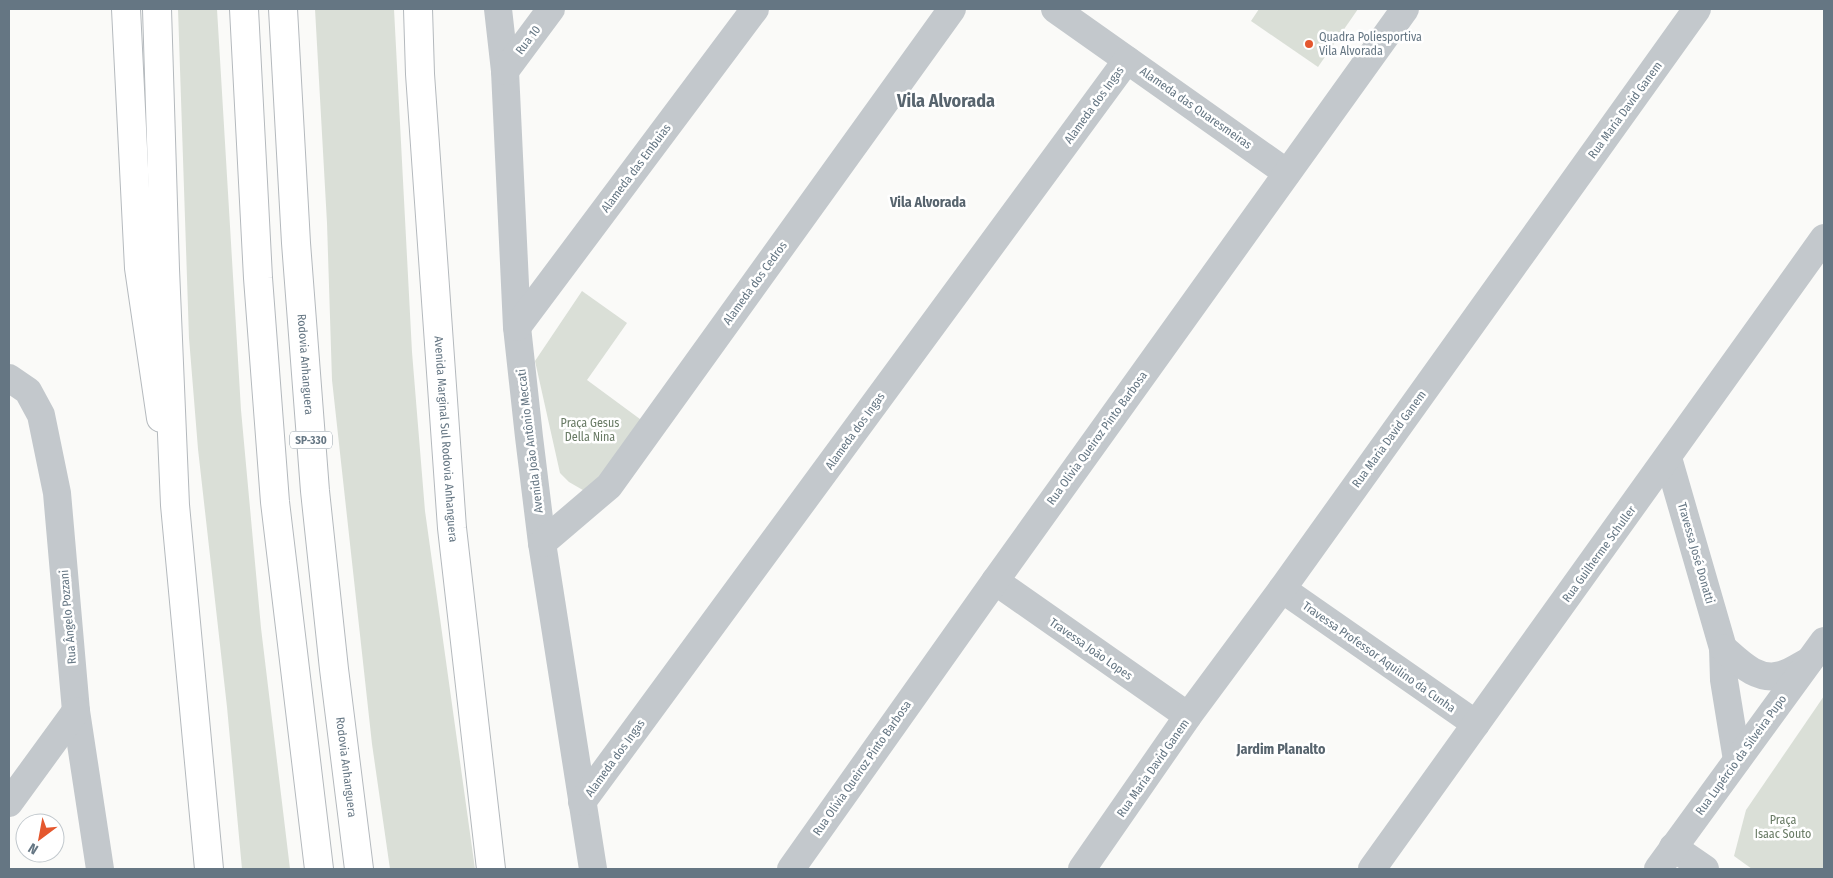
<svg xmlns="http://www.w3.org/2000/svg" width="1833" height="878" font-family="'Fira Sans Condensed',sans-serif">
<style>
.green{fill:#dadfd7}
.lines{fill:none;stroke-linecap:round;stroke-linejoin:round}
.major-casing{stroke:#b5babe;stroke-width:30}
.highway-casing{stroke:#b4b9bd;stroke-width:30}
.minor{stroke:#c3c8cc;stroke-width:28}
.major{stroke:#fff;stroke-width:28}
.highway{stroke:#fff;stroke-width:28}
.poi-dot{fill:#e4572e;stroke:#fff;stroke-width:2}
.labels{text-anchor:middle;stroke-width:5;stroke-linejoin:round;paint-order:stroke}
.shield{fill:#fff;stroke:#939fa8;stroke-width:1}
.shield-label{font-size:11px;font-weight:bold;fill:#657683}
.poi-label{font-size:12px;fill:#657683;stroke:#fff;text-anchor:start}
.street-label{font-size:12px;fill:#657683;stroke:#fff}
.park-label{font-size:12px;fill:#687a64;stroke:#fff}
.neighbourhood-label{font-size:14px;font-weight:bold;fill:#57646e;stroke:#fff}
.district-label{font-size:18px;font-weight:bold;fill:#57646e;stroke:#fff}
</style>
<rect width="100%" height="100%" fill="#fafaf8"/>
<g class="green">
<path d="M178,9H217L241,410L261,628L290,869H242L227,707L198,449L189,338Z"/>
<path d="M315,9H394L412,352L425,511L475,869H390L372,744L332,380L327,223Z"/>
<path d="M1259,9H1358L1318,67L1251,21Z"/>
<path d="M582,291L627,323L587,380L644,422L588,493L569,482L560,473L535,361Z"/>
<path d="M1824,696V869H1752L1734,856L1746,810Z"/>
</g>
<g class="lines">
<defs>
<path id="major" d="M126,9L139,268L161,418"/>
<g id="highway">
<path d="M157,9L165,269L175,505L209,869"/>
<path d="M244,9L258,278L275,502L319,869"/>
<path id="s1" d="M283,9L296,243L315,491L334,669L359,869"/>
<path id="s2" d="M418,9L420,74L452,528L491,869"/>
</g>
</defs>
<use href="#major" class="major-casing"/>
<use href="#highway" class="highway-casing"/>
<g class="minor">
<path d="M498,9L505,71L517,327L529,437L542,543L593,869"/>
<path d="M1055,9L1287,173"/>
<path d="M505,71L551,9"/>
<path d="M517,327L755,9"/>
<path d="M9,378L28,391L41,415L57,493L76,711L100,869"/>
<path d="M1668,458L1723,648L1724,680L1737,760"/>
<path d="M542,543L609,486L952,9"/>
<path d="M995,581L1188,716"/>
<path d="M1282,589L1476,724"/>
<path d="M1723,648C1739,662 1757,682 1781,675C1790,673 1800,666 1809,661"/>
<path d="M582,802L1127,60"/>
<path d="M9,803L76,711"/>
<path d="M1673,847L1705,869"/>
<path d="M791,869L995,581L1405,9"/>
<path d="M1082,869L1188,716L1282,589L1697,9"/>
<path d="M1372,869L1824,238"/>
<path d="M1658,869L1824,641"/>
</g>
<use href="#major" class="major"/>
<use href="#highway" class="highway"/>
</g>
<circle class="poi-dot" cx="1309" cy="44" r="5"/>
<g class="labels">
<rect class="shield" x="290" y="431.5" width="42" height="17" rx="4"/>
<g class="shield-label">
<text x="311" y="444">SP-330</text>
</g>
<g class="poi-label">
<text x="1319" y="41">Quadra Poliesportiva<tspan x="1319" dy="14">Vila Alvorada</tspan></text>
</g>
<g class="street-label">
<text transform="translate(528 40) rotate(-53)" y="4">Rua 10</text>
<text transform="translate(1094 105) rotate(-54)" y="4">Alameda dos Ingas</text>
<text transform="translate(1196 108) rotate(35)" y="4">Alameda das Quaresmeiras</text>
<text transform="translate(1625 110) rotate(-54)" y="4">Rua Maria David Ganem</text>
<text transform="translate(636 168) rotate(-53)" y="4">Alameda das Embuias</text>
<text transform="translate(755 283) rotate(-54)" y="4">Alameda dos Cedros</text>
<text dy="4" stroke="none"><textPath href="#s1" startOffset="356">Rodovia Anhanguera</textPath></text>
<text transform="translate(855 431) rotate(-54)" y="4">Alameda dos Ingas</text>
<text transform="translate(1097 438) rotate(-54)" y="4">Rua Olivia Queiroz Pinto Barbosa</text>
<text transform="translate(1389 439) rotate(-54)" y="4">Rua Maria David Ganem</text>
<text dy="4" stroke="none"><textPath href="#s2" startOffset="431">Avenida Marginal Sul Rodovia Anhanguera</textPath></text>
<text transform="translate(530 441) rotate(-97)" y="4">Avenida João Antônio Meccati</text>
<text transform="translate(1696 553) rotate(74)" y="4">Travessa José Donatti</text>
<text transform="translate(1599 554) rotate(-54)" y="4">Rua Guilherme Schuller</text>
<text transform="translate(68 617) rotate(-95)" y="4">Rua Ângelo Pozzani</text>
<text transform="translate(1091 649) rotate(35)" y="4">Travessa João Lopes</text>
<text transform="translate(1379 657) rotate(35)" y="4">Travessa Professor Aquilino da Cunha</text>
<text transform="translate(1741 755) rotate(-54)" y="4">Rua Lupércio da Silveira Pupo</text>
<text transform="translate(615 758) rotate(-54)" y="4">Alameda dos Ingas</text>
<text dy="4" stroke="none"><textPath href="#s1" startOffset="761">Rodovia Anhanguera</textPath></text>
<text transform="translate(862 768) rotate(-55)" y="4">Rua Olivia Queiroz Pinto Barbosa</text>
<text transform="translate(1153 768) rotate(-55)" y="4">Rua Maria David Ganem</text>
</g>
<g class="park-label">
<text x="590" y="427">Praça Gesus<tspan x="590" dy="14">Della Nina</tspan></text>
<text x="1783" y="824">Praça<tspan x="1783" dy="14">Isaac Souto</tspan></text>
</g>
<g class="neighbourhood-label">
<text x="928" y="207">Vila Alvorada</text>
<text x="1281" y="754">Jardim Planalto</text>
</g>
<g class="district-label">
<text x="946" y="107">Vila Alvorada</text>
</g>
</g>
<rect width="1833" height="878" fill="none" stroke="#657683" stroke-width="20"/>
<g transform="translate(40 838) rotate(212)"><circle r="24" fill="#ffffff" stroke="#c1c8cd"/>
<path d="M0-4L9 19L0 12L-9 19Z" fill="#e4572e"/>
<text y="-8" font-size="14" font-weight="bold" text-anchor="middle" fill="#657683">N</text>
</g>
</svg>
